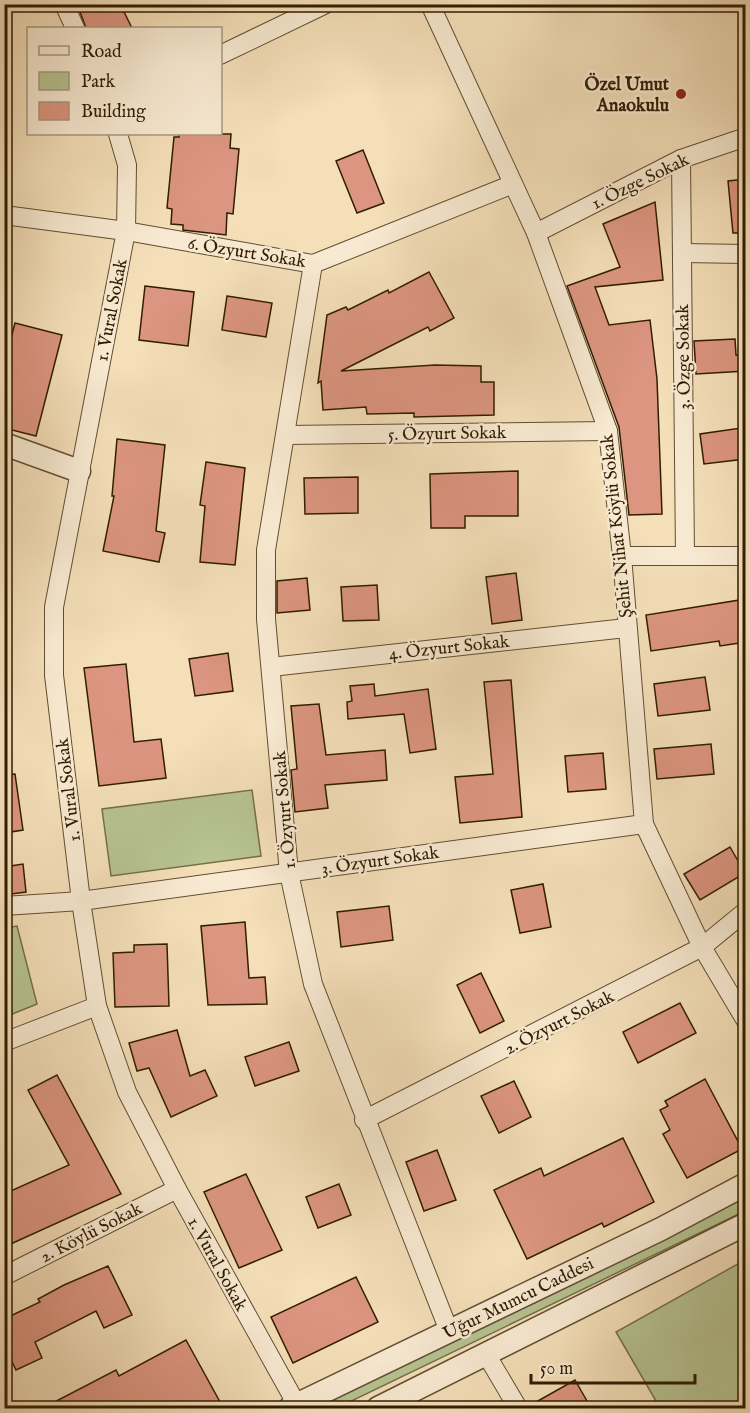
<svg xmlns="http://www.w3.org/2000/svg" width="750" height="1413" font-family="'IM FELL English',serif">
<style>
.green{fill:#b7c392;stroke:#74704a;stroke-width:1.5}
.building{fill:#dc9580;stroke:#311d02;stroke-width:1.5}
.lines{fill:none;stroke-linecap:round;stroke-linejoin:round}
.minor-casing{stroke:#624e30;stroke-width:20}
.tertiary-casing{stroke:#624e30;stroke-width:25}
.minor{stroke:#f8ead2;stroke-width:18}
.tertiary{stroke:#f8ead2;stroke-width:22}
.poi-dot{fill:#8f2418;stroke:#f8ead2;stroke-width:2}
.labels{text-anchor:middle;stroke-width:5;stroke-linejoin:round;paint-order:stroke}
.poi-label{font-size:18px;font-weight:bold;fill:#311d02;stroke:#f8ead2;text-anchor:end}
.street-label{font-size:18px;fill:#311d02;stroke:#f8ead2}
</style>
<rect width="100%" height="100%" fill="#f4dfb9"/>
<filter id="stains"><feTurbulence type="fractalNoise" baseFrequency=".00333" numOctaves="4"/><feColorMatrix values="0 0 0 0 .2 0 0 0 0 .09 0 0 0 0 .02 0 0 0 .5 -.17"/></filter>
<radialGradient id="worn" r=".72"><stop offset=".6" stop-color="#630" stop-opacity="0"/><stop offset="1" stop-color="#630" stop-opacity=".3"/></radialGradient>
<g class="green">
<path d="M252,790L261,856L111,876L102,809Z"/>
<path d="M17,926L37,1004L5,1017V928Z"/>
<path d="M745,1196V1211L337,1408L333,1398Z"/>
<path d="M745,1260V1408H660L616,1332Z"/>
</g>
<g class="building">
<path d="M77,4H120L132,28H86Z"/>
<path d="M179,134H231L230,148L239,149L233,214L227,213L226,235L183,230V225L171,224L172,209L167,208L174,137H179Z"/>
<path d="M363,150L384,203L357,213L336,161Z"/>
<path d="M746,179V233H733L728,181Z"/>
<path d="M655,202L663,280L595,287L609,325L650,320L657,379L662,514L629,515L619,427L567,286L620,267L603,224Z"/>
<path d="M429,272L454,318L430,331L428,327L341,371L435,365L481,366V382H494V415L414,417V413L367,414L366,407L323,410L321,381L318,383L327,315L346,307L348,310L388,290L389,293Z"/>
<path d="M145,286L194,292L188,346L139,340Z"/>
<path d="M227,296L272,303L266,337L222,330Z"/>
<path d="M15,323L62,335L36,436L4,428V366Z"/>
<path d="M735,339L736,355L746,356V371L696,374L694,341Z"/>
<path d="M741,428L745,459L704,464L700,434Z"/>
<path d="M117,439L165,445L156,531L165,533L159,562L103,551L114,496H112Z"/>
<path d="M206,462L245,468L235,565L200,562L205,506L200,505Z"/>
<path d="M518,471V516H465V528H431L430,474Z"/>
<path d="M358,477V513L305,514L304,478Z"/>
<path d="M516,573L522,620L492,624L486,577Z"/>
<path d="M307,578L310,610L277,613V581Z"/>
<path d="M377,585L379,620L343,621L341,587Z"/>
<path d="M746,599V642L720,646L719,641L651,651L646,615Z"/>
<path d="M228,653L233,691L195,696L189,659Z"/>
<path d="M126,664L134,742L161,739L166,778L99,786L84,668Z"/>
<path d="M705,677L710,710L658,716L654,684Z"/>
<path d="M511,680L522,817L460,823L455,777L493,774L484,682Z"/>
<path d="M374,684L375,696L428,689L436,749L410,753L404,714L348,719L347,702L352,701L350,686Z"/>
<path d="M319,704L326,755L385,750L387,780L325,785L328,808L295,812L291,770L297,769L291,706Z"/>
<path d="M711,744L714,774L657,779L654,749Z"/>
<path d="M603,753L606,789L568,792L565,756Z"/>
<path d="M15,774L23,830L4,833V775Z"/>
<path d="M730,847L745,873L700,900L684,874Z"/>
<path d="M23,864L26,892L4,895V867Z"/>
<path d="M543,884L551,927L520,933L511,890Z"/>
<path d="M389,906L393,940L341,947L337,912Z"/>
<path d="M245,922L249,978L265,977L267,1004L208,1005L201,926Z"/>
<path d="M167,944L169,1006L115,1007L113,953L134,952V945Z"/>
<path d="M481,973L504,1021L480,1033L457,985Z"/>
<path d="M680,1003L696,1033L638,1063L623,1032Z"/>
<path d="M177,1030L190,1076L205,1070L217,1096L171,1117L149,1068L137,1071L129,1043Z"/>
<path d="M289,1042L299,1071L255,1086L245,1057Z"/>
<path d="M57,1075L121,1194L4,1247V1194L69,1165L28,1090Z"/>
<path d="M705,1079L742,1149L687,1178L663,1134L670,1130L660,1110L668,1106L665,1101Z"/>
<path d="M514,1081L531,1117L499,1133L481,1096Z"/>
<path d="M623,1138L654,1202L604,1227L602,1223L527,1259L494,1190L541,1168L544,1176Z"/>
<path d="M437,1150L456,1200L424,1211L406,1162Z"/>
<path d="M246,1174L282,1250L239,1268L204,1192Z"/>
<path d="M339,1184L351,1215L318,1228L306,1197Z"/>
<path d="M108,1266L132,1315L104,1328L96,1311L35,1342L42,1358L16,1370L4,1345V1319L40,1302L38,1299L64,1285Z"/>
<path d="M356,1277L378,1322L293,1363L271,1317Z"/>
<path d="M186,1340L220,1402L208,1408H43L116,1370L119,1376Z"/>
<path d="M575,1380L591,1408H529V1406Z"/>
</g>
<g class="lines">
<defs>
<g id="minor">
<path d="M64,4L75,28"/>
<path d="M430,4L536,233L608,431L622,556L644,824L702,947L746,1021"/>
<path d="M220,55L326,4"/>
<path d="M118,134L127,165L126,231L54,607V675L81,901L97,1006L127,1092L177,1189L297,1405"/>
<path d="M681,159L685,556"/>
<path d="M4,215L126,231L313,264L513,184"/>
<path d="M536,233L681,159L746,137"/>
<path d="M682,253L746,254"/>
<path d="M313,264L266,550V619L289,873L313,984L449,1331"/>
<path d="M286,435L608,431"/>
<path d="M622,556H746"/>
<path d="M271,667L626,628"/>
<path d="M4,906L81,901L644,824"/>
<path d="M4,1042L97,1006"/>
<path d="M364,1120L702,947L746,911"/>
<path d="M4,1276L177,1189"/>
<path d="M486,1354L518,1408"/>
</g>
<g id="tertiary">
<path d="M4,444L79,471"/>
<path d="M290,1408L661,1229L746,1184"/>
<path d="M378,1408L746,1224"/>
</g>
</defs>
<use href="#minor" class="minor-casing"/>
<use href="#tertiary" class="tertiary-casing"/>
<use href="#minor" class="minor"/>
<use href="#tertiary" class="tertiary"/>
</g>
<circle class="poi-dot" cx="681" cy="94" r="6"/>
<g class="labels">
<g class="poi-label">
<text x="669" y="90">Özel Umut<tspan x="669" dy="21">Anaokulu</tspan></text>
</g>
<g class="street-label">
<text transform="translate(640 181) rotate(-26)" y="6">1. Özge Sokak</text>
<text transform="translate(247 252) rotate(9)" y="6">6. Özyurt Sokak</text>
<text transform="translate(111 310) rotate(-79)" y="6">1. Vural Sokak</text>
<text transform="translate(683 357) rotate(-91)" y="6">3. Özge Sokak</text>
<text transform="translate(447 433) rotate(-1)" y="6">5. Özyurt Sokak</text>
<text transform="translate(616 526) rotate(-96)" y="6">Şehit Nihat Köylü Sokak</text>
<text transform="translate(449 647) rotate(-6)" y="6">4. Özyurt Sokak</text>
<text transform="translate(68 790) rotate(-97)" y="6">1. Vural Sokak</text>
<text transform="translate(284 810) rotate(-95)" y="6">1. Özyurt Sokak</text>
<text transform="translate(380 860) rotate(-8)" y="6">3. Özyurt Sokak</text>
<text transform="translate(559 1022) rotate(-27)" y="6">2. Özyurt Sokak</text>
<text transform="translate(91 1232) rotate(-27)" y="6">2. Köylü Sokak</text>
<text transform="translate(218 1264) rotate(61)" y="6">1. Vural Sokak</text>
<text transform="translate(518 1298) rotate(-26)" y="6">Uğur Mumcu Caddesi</text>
</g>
</g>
<rect width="750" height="1413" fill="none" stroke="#f4dfb9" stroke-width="24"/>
<rect x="6" y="6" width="738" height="1401" fill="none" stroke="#311d02" stroke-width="3"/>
<rect x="12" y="12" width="726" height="1389" fill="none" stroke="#311d02" stroke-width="1.5"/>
<rect x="27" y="27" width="195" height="108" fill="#f8ead2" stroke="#a8987f" stroke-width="1.5"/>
<rect x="39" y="46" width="30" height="9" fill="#f8ead2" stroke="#a8987f" stroke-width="1.5"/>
<text x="81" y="57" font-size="18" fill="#311d02">Road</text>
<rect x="39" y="72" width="30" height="18" fill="#b7c392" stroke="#a8987f" stroke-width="1.5"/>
<text x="81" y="87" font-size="18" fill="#311d02">Park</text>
<rect x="39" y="102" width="30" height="18" fill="#dc9580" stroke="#a8987f" stroke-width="1.5"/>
<text x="81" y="117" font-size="18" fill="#311d02">Building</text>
<path d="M531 1374v9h164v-9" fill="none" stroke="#311d02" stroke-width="3"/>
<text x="540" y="1374" font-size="18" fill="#311d02" stroke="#f8ead2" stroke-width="4.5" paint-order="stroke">50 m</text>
<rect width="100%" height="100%" filter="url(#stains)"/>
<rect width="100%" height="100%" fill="url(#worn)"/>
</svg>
